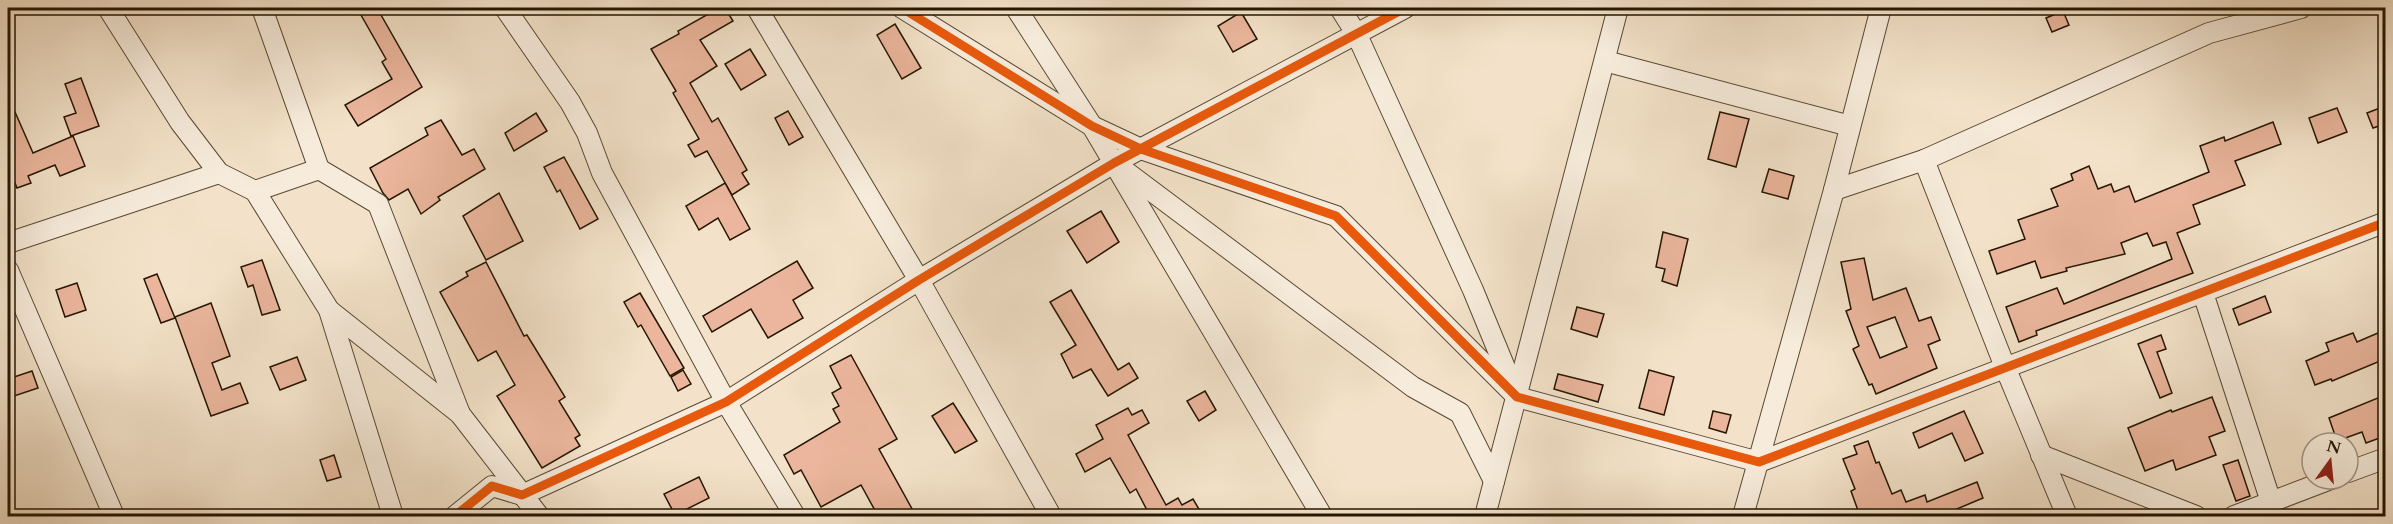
<svg xmlns="http://www.w3.org/2000/svg" width="2393" height="524" font-family="Cardo,serif">
<style>
.building{fill:#ebb69d;stroke:#251601;stroke-width:1.5;fill-rule:evenodd}
.lines{fill:none;stroke-linecap:round;stroke-linejoin:round}
.minor-casing{stroke:#584933;stroke-width:22}
.minor{stroke:#f7ecdc;stroke-width:20}
.cycleway-casing{stroke:#f7ecdc;stroke-width:13}
.cycleway{stroke:#e8590c;stroke-width:9}
</style>
<rect width="100%" height="100%" fill="#f3e2c9"/>
<filter id="stains"><feTurbulence type="fractalNoise" baseFrequency=".00333" numOctaves="4"/><feColorMatrix values="0 0 0 0 .2 0 0 0 0 .09 0 0 0 0 .02 0 0 0 .5 -.17"/></filter>
<radialGradient id="worn" r=".72"><stop offset=".6" stop-color="#630" stop-opacity="0"/><stop offset="1" stop-color="#630" stop-opacity=".3"/></radialGradient>
<g class="building">
<path d="M357,8H377L422,87L358,126L345,105L392,79L382,62L386,59Z"/>
<path d="M719,8H725L733,21L700,40L717,66L690,83L712,122L718,118L747,170L742,173L749,184L732,195L707,151L695,157L688,145L699,139L673,93L676,91L651,49L679,34L678,31Z"/>
<path d="M2063,11L2069,25L2052,32L2046,18Z"/>
<path d="M1241,12L1257,39L1233,52L1218,26Z"/>
<path d="M895,24L921,68L902,79L877,35Z"/>
<path d="M750,49L766,75L741,90L725,64Z"/>
<path d="M81,78L99,126L71,136L64,117L76,113L65,84Z"/>
<path d="M8,96L33,153L73,136L85,166L60,176L55,165L28,176L31,183L17,188L8,165Z"/>
<path d="M2385,106V124L2373,128L2367,113Z"/>
<path d="M2337,108L2347,132L2318,143L2309,118Z"/>
<path d="M788,111L803,137L789,145L775,118Z"/>
<path d="M1720,112L1749,119L1736,167L1708,159Z"/>
<path d="M536,113L547,131L514,151L505,133Z"/>
<path d="M441,120L462,155L474,149L485,169L438,197L440,200L421,214L408,189L389,200L383,193L370,168L428,135L425,128Z"/>
<path d="M2273,122L2281,144L2235,161L2245,185L2193,205L2200,224L2177,233L2193,273L2036,331L2037,335L2019,342L2006,307L2057,288L2064,304L2172,259L2166,242L2153,246L2147,233L2121,243L2125,254L2066,268L2067,271L2041,278L2035,261L1997,274L1989,251L2025,239L2018,220L2058,206L2051,189L2073,180L2071,174L2089,166L2098,189L2111,184L2114,192L2129,186L2135,202L2209,172L2200,146L2224,137L2225,141Z"/>
<path d="M564,157L598,219L580,229L560,190L557,192L544,167Z"/>
<path d="M1769,169L1794,176L1788,199L1762,192Z"/>
<path d="M725,183L750,229L730,240L718,218L699,230L686,206Z"/>
<path d="M499,193L523,241L486,260L463,216Z"/>
<path d="M1101,211L1119,242L1087,263L1067,231Z"/>
<path d="M1663,232L1688,239L1677,286L1662,281L1665,269L1656,267Z"/>
<path d="M1864,258L1873,300L1906,288L1919,321L1931,317L1940,340L1928,345L1937,368L1876,394L1872,384L1869,385L1853,349L1859,346L1846,311L1851,309L1841,262ZM1895,317L1907,347L1880,358L1867,327Z"/>
<path d="M262,260L280,310L262,315L253,285L248,287L241,267Z"/>
<path d="M797,261L813,288L793,300L803,318L768,338L751,309L712,332L703,316Z"/>
<path d="M486,262L524,336L527,335L565,397L559,401L580,435L575,438L580,446L542,468L497,396L515,385L496,351L478,361L440,292L468,276L466,272Z"/>
<path d="M157,274L175,318L161,323L144,279Z"/>
<path d="M77,283L86,310L65,317L56,290Z"/>
<path d="M1071,290L1118,370L1129,363L1138,378L1108,396L1091,369L1073,378L1061,354L1076,345L1050,302Z"/>
<path d="M640,293L684,368L670,376L641,325L638,327L624,302Z"/>
<path d="M2265,296L2271,312L2239,325L2233,309Z"/>
<path d="M211,303L230,356L212,363L222,390L240,383L248,403L211,416L175,317Z"/>
<path d="M1577,307L1604,314L1597,337L1571,329Z"/>
<path d="M2385,330V359L2332,381L2331,379L2315,385L2306,361L2329,351L2326,343L2353,333L2357,342Z"/>
<path d="M2161,335L2166,349L2157,352L2172,393L2160,398L2138,344Z"/>
<path d="M851,355L897,439L879,449L916,516H878L861,485L821,507L801,470L794,474L784,455L840,422L833,409L839,406L832,393L841,388L830,366Z"/>
<path d="M297,357L306,380L280,390L270,367Z"/>
<path d="M683,370L691,384L678,391L671,377Z"/>
<path d="M1649,370L1674,377L1664,415L1639,408Z"/>
<path d="M32,371L38,388L8,398V379Z"/>
<path d="M1558,374L1603,385L1598,402L1554,389Z"/>
<path d="M1205,391L1216,410L1199,421L1187,401Z"/>
<path d="M2385,395V436L2366,443L2362,432L2337,441L2329,418Z"/>
<path d="M2212,397L2225,431L2209,437L2216,455L2176,470L2173,460L2145,471L2128,428L2171,410L2172,412Z"/>
<path d="M953,403L977,441L955,453L932,416Z"/>
<path d="M1128,408L1132,415L1142,410L1149,423L1128,435L1166,505L1178,498L1182,505L1193,499L1203,516H1143L1149,514L1136,489L1130,493L1110,458L1085,472L1076,454L1103,439L1096,425Z"/>
<path d="M1713,411L1731,415L1726,433L1709,428Z"/>
<path d="M1964,411L1983,453L1965,461L1952,433L1919,448L1913,433Z"/>
<path d="M1868,441L1876,463L1879,462L1892,494L1901,490L1906,502L1925,495L1927,502L1977,482L1983,498L1952,511L1954,516H1860L1851,491L1855,489L1843,459L1857,454L1854,446Z"/>
<path d="M334,455L341,477L327,481L320,460Z"/>
<path d="M2238,460L2250,496L2236,501L2223,465Z"/>
<path d="M699,477L709,498L675,515L664,494Z"/>
</g>
<g class="lines">
<defs>
<g id="minor">
<path d="M108,8L180,122L219,173L255,191L329,310L393,516"/>
<path d="M505,8L570,102L587,133L602,173L726,402L795,516"/>
<path d="M757,8L919,280L1051,516"/>
<path d="M902,8L1092,126L1141,149L1336,216L1517,397L1759,462L2386,222"/>
<path d="M1016,8L1092,126L1322,516"/>
<path d="M1340,8L1357,35L1473,290L1513,387"/>
<path d="M1605,61L1850,126"/>
<path d="M1924,160L2005,367L2067,516"/>
<path d="M1121,168L1413,387L1460,413L1494,481"/>
<path d="M319,169L378,204L460,414"/>
<path d="M1834,190L1924,160L2209,33L2301,8"/>
<path d="M255,191L319,169L262,8"/>
<path d="M8,243L219,173"/>
<path d="M8,270L114,516"/>
<path d="M2203,293L2271,502"/>
<path d="M329,310L460,414L539,516"/>
<path d="M2041,455L2196,516"/>
<path d="M2348,472L2386,458"/>
<path d="M455,516L492,486L522,495L726,402L919,280L1114,163L1405,8"/>
<path d="M1485,516L1618,8"/>
<path d="M1743,516L1834,190L1881,8"/>
<path d="M2234,516L2331,479"/>
</g>
</defs>
<use href="#minor" class="minor-casing"/>
<use href="#minor" class="minor"/>
<defs>
<g id="cycleway">
<path d="M902,8L1092,126L1141,149L1336,216L1517,397L1759,462L2386,222"/>
<path d="M455,516L492,486L522,495L726,402L919,280L1114,163L1405,8"/>
</g>
</defs>
<use href="#cycleway" class="cycleway-casing"/>
<use href="#cycleway" class="cycleway"/>
</g>
<rect width="2393" height="524" fill="none" stroke="#f3e2c9" stroke-width="30"/>
<rect x="9" y="9" width="2375" height="506" fill="none" stroke="#251601" stroke-width="3"/>
<rect x="15" y="15" width="2363" height="494" fill="none" stroke="#251601" stroke-width="1.5"/>
<g transform="translate(2330 461) rotate(15)"><circle r="28" fill="#f7ecdc" stroke="#a39684" stroke-width="1.5"/>
<path d="M0-4.5L10 22L0 15L-10 22Z" fill="#8f2418"/>
<text y="-9" font-size="16" font-weight="bold" text-anchor="middle" fill="#251601">N</text>
</g>
<rect width="100%" height="100%" filter="url(#stains)"/>
<rect width="100%" height="100%" fill="url(#worn)"/>
</svg>
